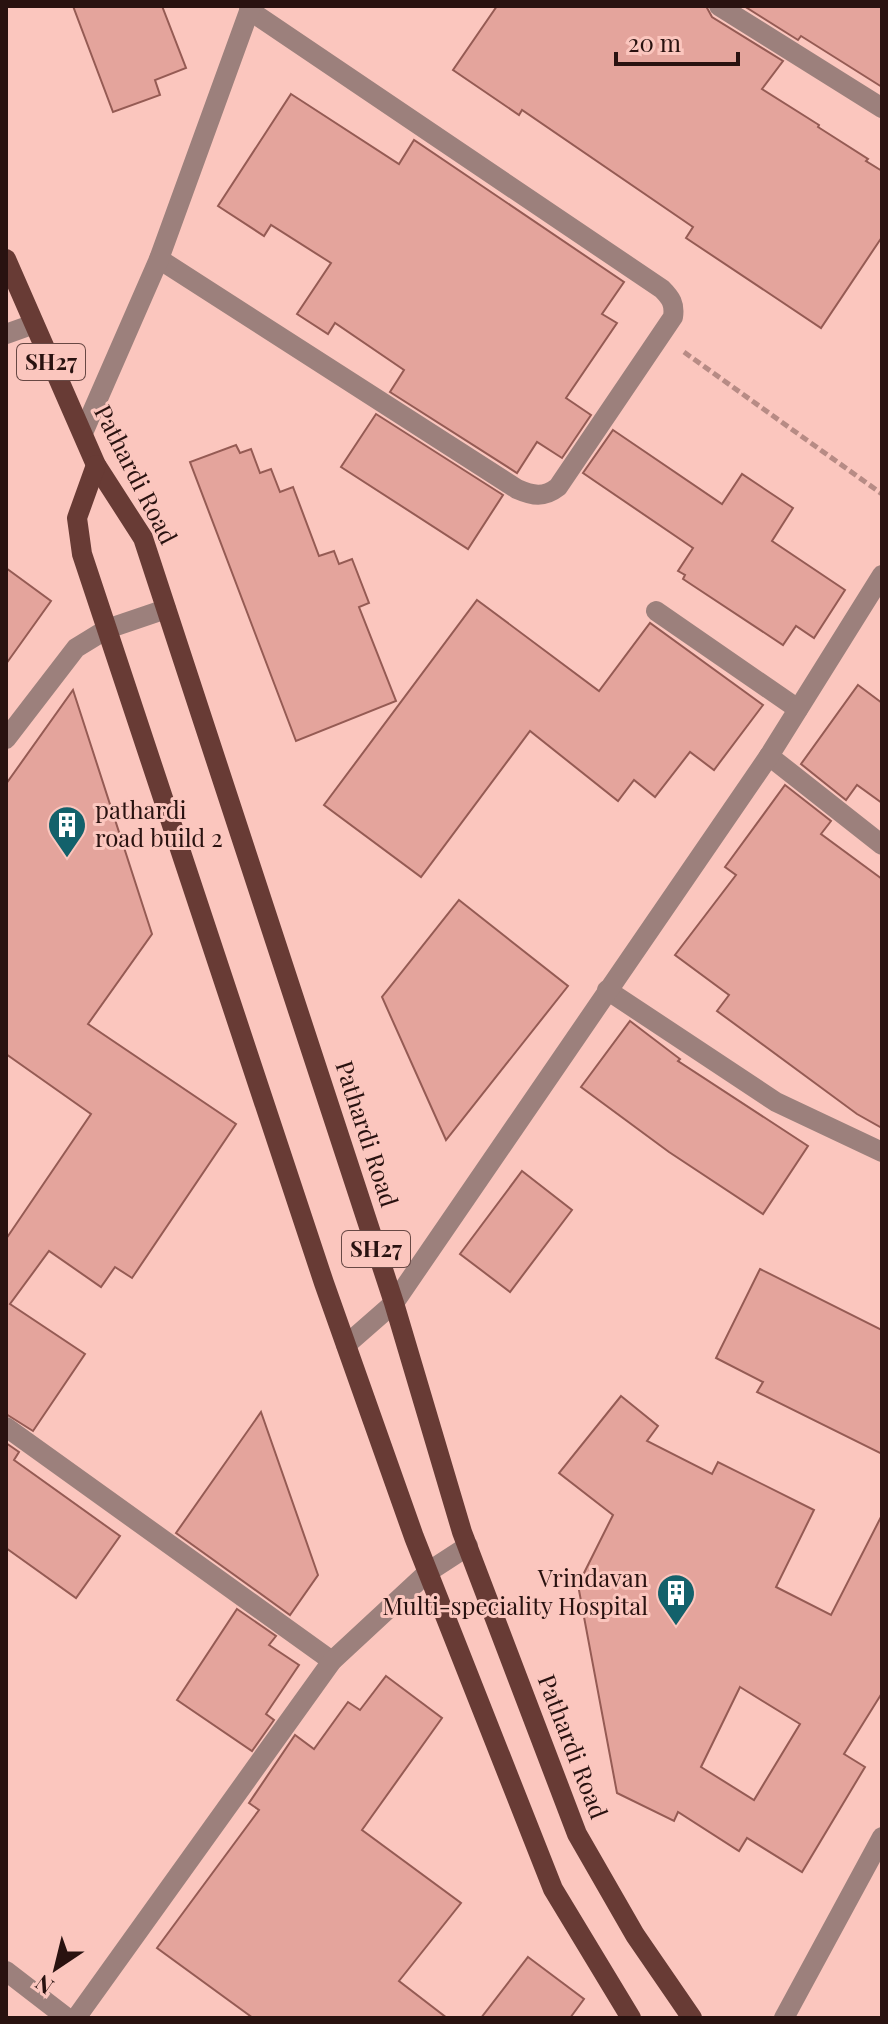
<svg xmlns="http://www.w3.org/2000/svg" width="888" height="2024" font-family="'Playfair Display',serif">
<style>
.building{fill:#e4a49c;stroke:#955b54;stroke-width:2;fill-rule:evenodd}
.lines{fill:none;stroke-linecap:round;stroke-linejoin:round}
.path{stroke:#b78b85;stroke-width:5;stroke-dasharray:8 4;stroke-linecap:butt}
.minor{stroke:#9c807c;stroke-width:20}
.major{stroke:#683b35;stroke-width:20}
.labels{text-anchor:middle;stroke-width:6;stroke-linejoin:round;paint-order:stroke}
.shield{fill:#fbc6be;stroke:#684844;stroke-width:2}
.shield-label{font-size:22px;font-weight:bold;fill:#291210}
.street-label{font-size:24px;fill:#291210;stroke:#fbc6be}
.poi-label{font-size:24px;fill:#291210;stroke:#fbc6be;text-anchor:start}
</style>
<rect width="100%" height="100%" fill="#fbc6be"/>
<g class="building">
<path d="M73,6H162L186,68L155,80L160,95L113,112Z"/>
<path d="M497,6H706L712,17L783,61L762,89L819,125L818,127L868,159L866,161L882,171V237L821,328L686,238L693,227L522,110L519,115L453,70Z"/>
<path d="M744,6H882V87L801,36L798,40Z"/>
<path d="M291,94L399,164L414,140L624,282L602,314L617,323L566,398L591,415L562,458L537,442L517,473L390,392L404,370L335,323L328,334L297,314L331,263L271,225L264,236L218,206Z"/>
<path d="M376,414L503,495L468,549L341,467Z"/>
<path d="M613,430L722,504L742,474L793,508L772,541L845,590L814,638L796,626L783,645L683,579L685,575L678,571L693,548L583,473Z"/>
<path d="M236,445L240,453L251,449L260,473L271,469L280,492L293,487L319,556L334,551L339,564L352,559L369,603L359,607L396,701L296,741L190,462Z"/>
<path d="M6,568L51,601L6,664Z"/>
<path d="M477,600L599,691L650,623L763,705L714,770L690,752L655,797L634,780L618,801L530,731L421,877L324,805Z"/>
<path d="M858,685L882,703V803L857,785L846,800L801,764Z"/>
<path d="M73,690L152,934L88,1024L236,1124L132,1278L115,1267L101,1287L49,1251L10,1304L85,1354L33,1431L6,1414V1239L91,1114L6,1054V784Z"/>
<path d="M785,785L831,821L821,834L882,879V1128L857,1114L717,1011L729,995L675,955L736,875L725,867Z"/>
<path d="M459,900L568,986L446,1140L382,997Z"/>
<path d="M630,1021L680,1059L678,1061L808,1146L763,1214L669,1152L581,1087Z"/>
<path d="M522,1171L572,1210L510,1292L460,1254Z"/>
<path d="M760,1269L882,1330V1454L757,1392L763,1382L716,1358Z"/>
<path d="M621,1396L658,1426L647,1441L712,1474L718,1462L814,1510L776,1587L831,1615L882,1515V1693L844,1754L865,1767L802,1872L747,1838L739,1851L678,1812L674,1821L617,1793L578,1585L613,1515L559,1473ZM740,1687L800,1724L754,1800L701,1767Z"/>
<path d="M261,1412L318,1575L290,1615L176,1533Z"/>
<path d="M6,1443L19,1452L14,1460L120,1536L76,1598L6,1548Z"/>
<path d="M237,1609L276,1636L269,1645L299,1665L266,1714L274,1720L252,1751L177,1700Z"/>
<path d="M386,1676L442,1718L362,1830L461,1903L399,1981L447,2018H253L157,1948L259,1810L249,1803L295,1735L314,1749L348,1702L360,1710Z"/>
<path d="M528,1957L584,1999L570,2018H481Z"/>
</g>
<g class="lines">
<path class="path" d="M684,352L882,494"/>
<g class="minor">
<path d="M719,6L882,108"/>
<path d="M159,259L517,489C533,496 544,498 558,487L673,317C675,304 671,298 662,289L249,10"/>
<path d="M6,334L34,324"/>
<path d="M83,433L159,259L251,6"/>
<path d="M656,611L798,709"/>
<path d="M6,739L76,648L107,629L166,609"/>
<path d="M769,756L882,845"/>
<path d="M607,990L776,1102L882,1152"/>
<path d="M346,1345L394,1303L769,756L882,575"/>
<path d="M6,1427L332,1661"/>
<path d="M6,1971L67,2018"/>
<path d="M76,2018L332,1661L428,1572L468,1546"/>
<path d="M784,2018L882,1837"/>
</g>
<g class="major">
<path d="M6,259L96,465L143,538L394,1303L462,1532L577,1834L635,1935L692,2018"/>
<path d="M96,465L77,518L82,554L324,1283L414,1537L553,1889L631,2018"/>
</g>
</g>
<defs>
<symbol id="building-pin" viewBox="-11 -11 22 30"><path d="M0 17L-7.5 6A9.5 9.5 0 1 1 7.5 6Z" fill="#13616b" stroke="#fbc6be"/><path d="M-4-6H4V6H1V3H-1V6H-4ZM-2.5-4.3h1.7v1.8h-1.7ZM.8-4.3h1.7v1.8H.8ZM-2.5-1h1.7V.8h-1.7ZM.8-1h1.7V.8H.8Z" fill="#fff"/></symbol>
</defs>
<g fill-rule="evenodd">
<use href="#building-pin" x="45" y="803" width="44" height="60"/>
<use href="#building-pin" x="654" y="1571" width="44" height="60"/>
</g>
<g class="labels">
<g class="shield">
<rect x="17" y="344" width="68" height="36" rx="6"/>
<rect x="342" y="1231" width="68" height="36" rx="6"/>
</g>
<g class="shield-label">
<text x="51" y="370">SH27</text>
<text x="376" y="1257">SH27</text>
</g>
<g class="street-label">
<text transform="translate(135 475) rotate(63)" y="8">Pathardi Road</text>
<text transform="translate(366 1134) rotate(72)" y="8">Pathardi Road</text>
<text transform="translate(572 1747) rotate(69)" y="8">Pathardi Road</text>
</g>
<g class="poi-label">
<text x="95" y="819">pathardi<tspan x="95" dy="28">road build 2</tspan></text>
<text x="648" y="1587" text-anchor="end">Vrindavan<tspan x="648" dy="28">Multi-speciality Hospital</tspan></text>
</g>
</g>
<rect width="888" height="2024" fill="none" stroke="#291210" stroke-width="16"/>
<g transform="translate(56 1968) rotate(215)" stroke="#fbc6be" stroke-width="6" paint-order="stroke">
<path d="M0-6L14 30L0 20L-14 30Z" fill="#291210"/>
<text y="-12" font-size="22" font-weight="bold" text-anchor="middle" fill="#291210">N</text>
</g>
<path d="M616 52v12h122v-12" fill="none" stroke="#291210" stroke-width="4"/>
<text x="628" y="52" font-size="24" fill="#291210" stroke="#fbc6be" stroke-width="6" paint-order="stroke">20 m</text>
</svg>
